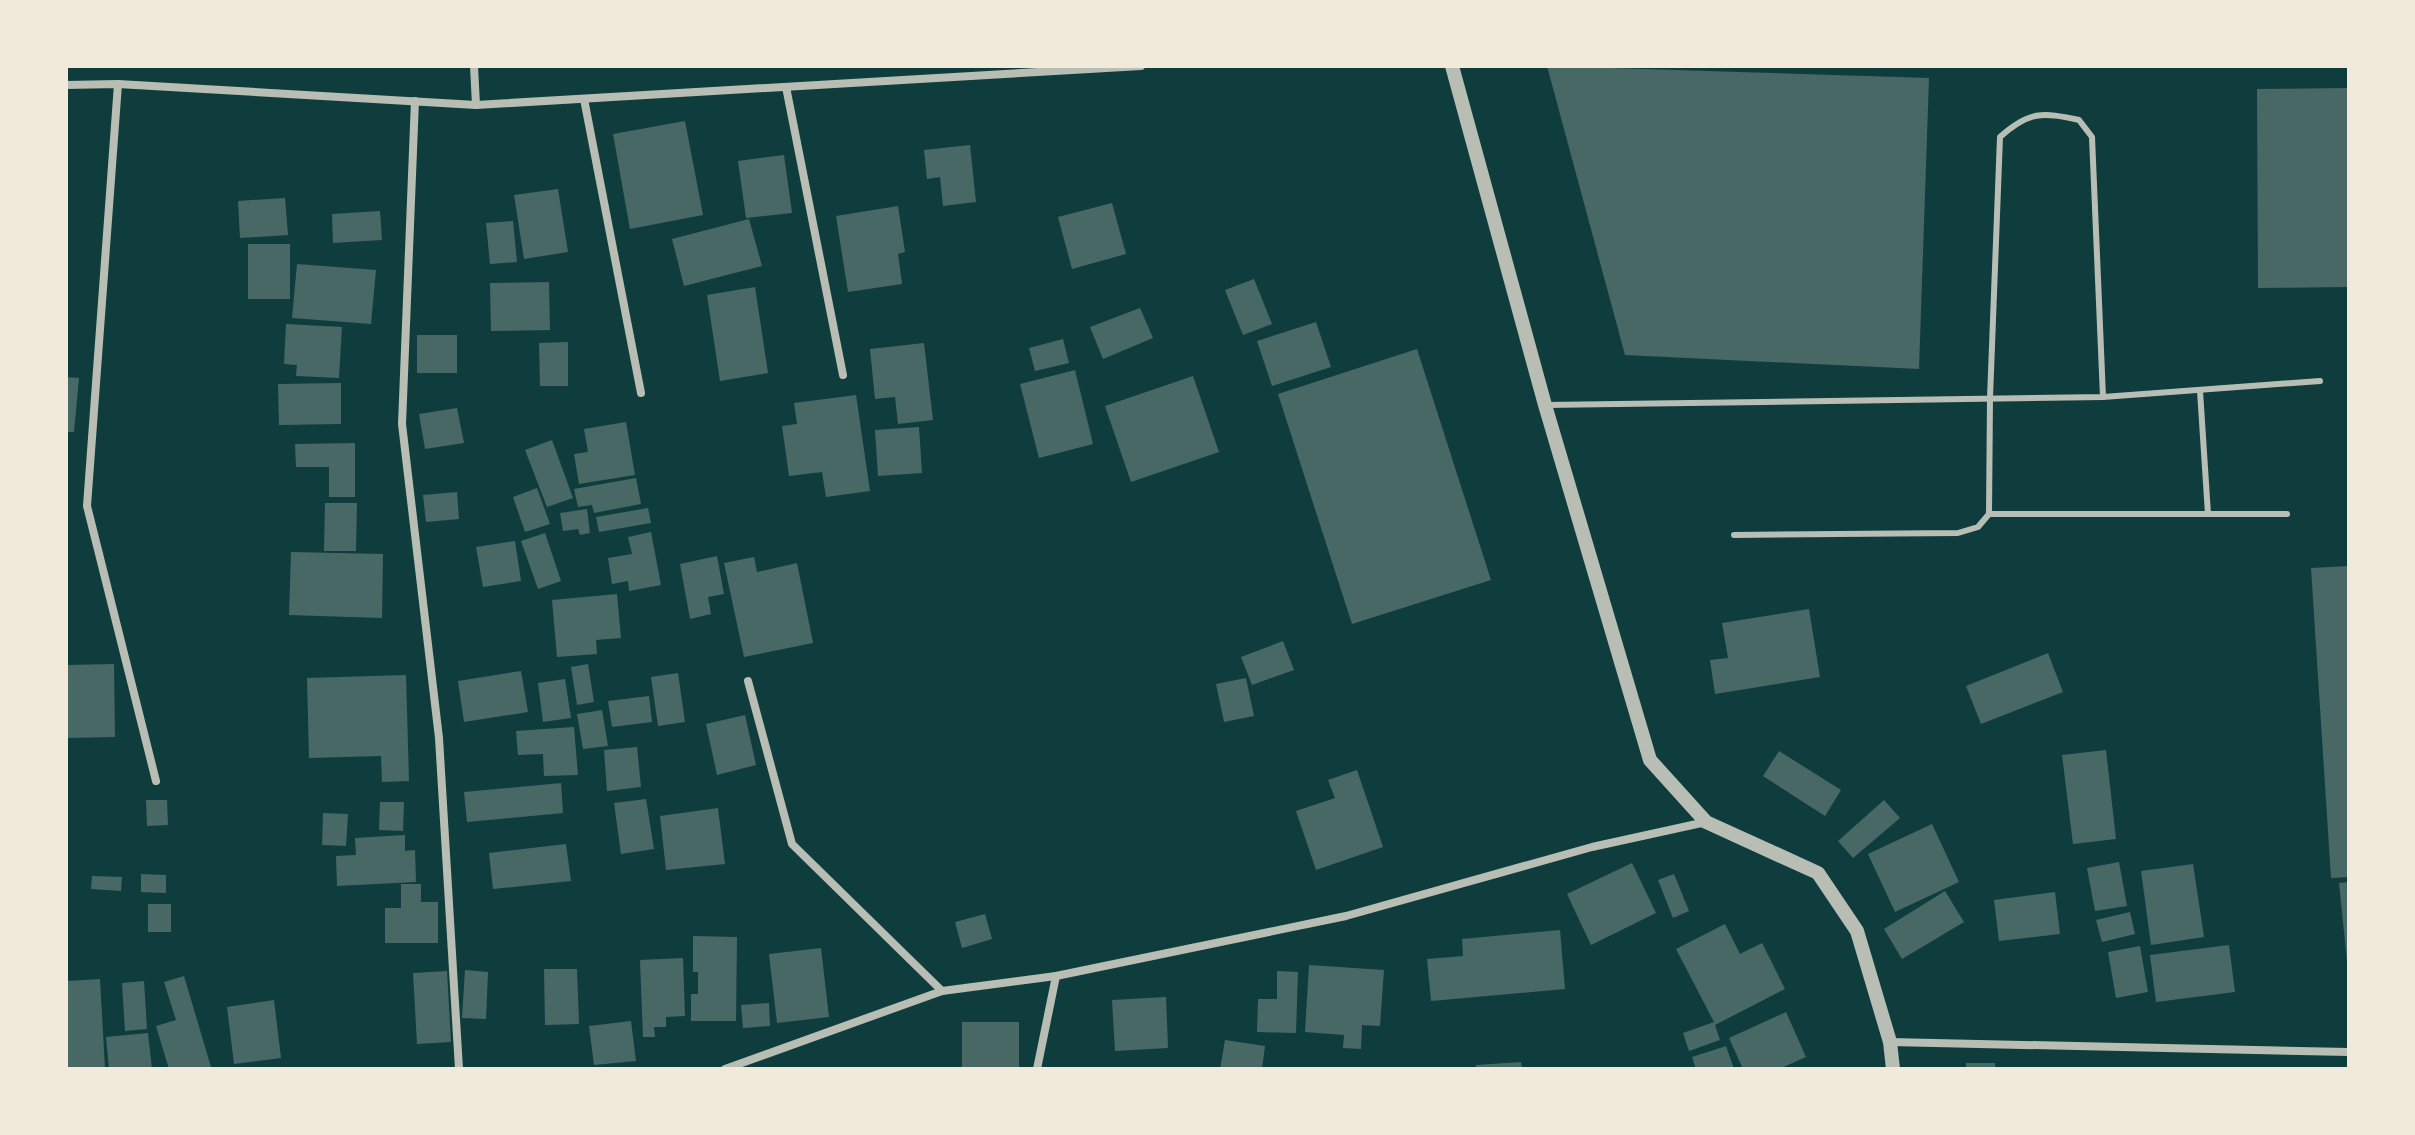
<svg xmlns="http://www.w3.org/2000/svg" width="2415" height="1135" font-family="'Roboto Condensed',sans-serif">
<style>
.building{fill:#486865}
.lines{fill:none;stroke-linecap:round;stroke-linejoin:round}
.service{stroke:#b8beb3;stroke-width:6}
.minor{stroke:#b8beb3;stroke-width:8}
.tertiary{stroke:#b8beb3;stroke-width:14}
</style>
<rect width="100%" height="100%" fill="#0f3d3e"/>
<g class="building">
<path d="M1547,66L1929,78L1919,369L1625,355Z"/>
<path d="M2349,88V287L2258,288L2257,89Z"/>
<path d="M685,121L703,215L630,229L613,134Z"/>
<path d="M970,145L976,202L943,206L940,177L927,179L924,150Z"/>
<path d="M784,155L792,213L746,218L738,161Z"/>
<path d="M558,189L568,252L524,259L514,195Z"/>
<path d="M285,198L288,235L240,238L238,201Z"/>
<path d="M1112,203L1126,254L1072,269L1058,217Z"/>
<path d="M898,206L905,252L898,254L902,284L848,292L836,216Z"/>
<path d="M380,211L382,240L333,243L332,214Z"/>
<path d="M749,219L762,266L684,286L672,239Z"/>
<path d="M513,221L517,262L490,264L486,223Z"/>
<rect x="248" y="244" width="42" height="55"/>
<path d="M297,264L376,270L371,324L292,318Z"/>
<path d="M1254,279L1272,324L1243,335L1225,290Z"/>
<path d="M549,282L550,330L491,331L490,283Z"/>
<path d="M755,287L768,373L720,381L707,295Z"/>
<path d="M1140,308L1153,338L1103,359L1090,327Z"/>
<path d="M1316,322L1331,367L1272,386L1257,341Z"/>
<path d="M286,324L342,327L339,378L296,376L297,365L284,364Z"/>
<rect x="417" y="335" width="40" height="38"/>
<path d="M1063,339L1069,363L1035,371L1029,348Z"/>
<path d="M568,342V386H540L539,343Z"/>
<path d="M924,343L933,420L898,424L895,397L875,399L870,349Z"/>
<path d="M1417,349L1491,580L1352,624L1278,394Z"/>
<path d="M1075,370L1093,444L1039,458L1020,384Z"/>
<path d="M1193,376L1219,452L1131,482L1105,406Z"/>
<path d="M66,377L79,378L74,432H66Z"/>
<path d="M341,383V424L279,425L278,384Z"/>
<path d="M856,395L870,491L826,497L822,472L789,476L782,426L797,424L794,403Z"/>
<path d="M457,408L464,443L425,449L419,414Z"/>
<path d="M626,422L635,475L579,484L574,454L588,452L584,429Z"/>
<path d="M919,427L922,473L878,476L875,430Z"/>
<path d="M552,440L573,498L547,507L525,450Z"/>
<path d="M355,443V497H329V467H296L295,444Z"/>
<path d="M636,478L641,504L594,513L592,505L578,507L574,489Z"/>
<path d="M537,488L550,524L525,532L513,497Z"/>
<path d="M457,492L459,519L426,522L423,495Z"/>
<path d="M325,503H357L356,551H324Z"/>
<path d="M648,508L651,523L599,532L596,517Z"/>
<path d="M587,509L590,533L580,535L578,529L563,531L560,513Z"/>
<path d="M651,532L661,585L629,591L628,581L612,584L608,558L632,554L628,537Z"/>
<path d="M545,533L561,581L538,589L521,541Z"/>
<path d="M515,541L521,581L483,587L476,547Z"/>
<path d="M291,552L383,554L382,618L289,615Z"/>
<path d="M717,556L724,594L708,597L711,614L690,619L680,564Z"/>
<path d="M754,557L757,572L797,563L813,643L744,657L724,563Z"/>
<path d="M2349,566V877L2331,878L2311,568Z"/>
<path d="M617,594L621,638L596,640L597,654L557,657L552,600Z"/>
<path d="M1809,609L1820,677L1715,694L1710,660L1728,658L1722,623Z"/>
<path d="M1283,641L1294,670L1252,685L1241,657Z"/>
<path d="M2048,653L2063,692L1981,724L1966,686Z"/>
<path d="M114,664L115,737L66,738V665Z"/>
<path d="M588,664L594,702L577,705L571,667Z"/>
<path d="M521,671L528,712L464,722L458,681Z"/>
<path d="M678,673L685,722L658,726L651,677Z"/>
<path d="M406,675L409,781L382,782L381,756L309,758L307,678Z"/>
<path d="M1246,678L1254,716L1224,722L1216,684Z"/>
<path d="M565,679L571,718L543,722L538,683Z"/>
<path d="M649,696L652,722L612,727L608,701Z"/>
<path d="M602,710L608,746L583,749L577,714Z"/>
<path d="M745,715L756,765L717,775L706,724Z"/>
<path d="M574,727L578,775L544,776L543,754L518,755L516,731Z"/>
<path d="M637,747L641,787L607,791L604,750Z"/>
<path d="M2106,750L2116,839L2073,844L2062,755Z"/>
<path d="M1779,751L1841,790L1825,816L1763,776Z"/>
<path d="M1357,770L1383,847L1316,870L1296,811L1335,798L1328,780Z"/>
<path d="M561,783L563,813L467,822L464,792Z"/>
<path d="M646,799L654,849L621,854L614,803Z"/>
<path d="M146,800H167L168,825L147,826Z"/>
<path d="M1884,800L1900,818L1853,858L1838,841Z"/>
<path d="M380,802H404L403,831L379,830Z"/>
<path d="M718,808L725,864L666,870L660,816Z"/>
<path d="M323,813L348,814L346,846L322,845Z"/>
<path d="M1932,824L1959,882L1895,912L1868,854Z"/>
<path d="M405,835V851L415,850L416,882L337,886L336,856L356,855L355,838Z"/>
<path d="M566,844L571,881L493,889L489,853Z"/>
<path d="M2119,862L2127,906L2095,911L2087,868Z"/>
<path d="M1632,863L1656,913L1591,945L1567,894Z"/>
<path d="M2193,864L2204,937L2151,945L2141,871Z"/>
<path d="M141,874L166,875V893L141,892Z"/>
<path d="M1674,874L1689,911L1673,918L1658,880Z"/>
<path d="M92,876L122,877L121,891L91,889Z"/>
<path d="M2349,882V961H2347L2339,883Z"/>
<path d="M401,884H421V902H438V943H385V908H401Z"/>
<path d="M1945,891L1964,922L1902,959L1884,929Z"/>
<path d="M2055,892L2060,934L1999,941L1994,900Z"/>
<rect x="148" y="904" width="23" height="28"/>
<path d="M2130,912L2135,934L2102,942L2096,920Z"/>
<path d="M985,914L992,939L962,948L955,922Z"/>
<path d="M1725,924L1740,954L1762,943L1785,989L1715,1025L1720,1040L1689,1051L1683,1033L1714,1022L1676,949Z"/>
<path d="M1560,930L1565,989L1431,1001L1427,959L1463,956L1462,939Z"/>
<path d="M693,936L737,937L736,1021H691V994H698V972H693Z"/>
<path d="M2229,945L2235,992L2156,1002L2150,955Z"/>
<path d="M2140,946L2148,992L2116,998L2108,952Z"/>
<path d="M821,948L829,1017L777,1023L769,954Z"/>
<path d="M683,958L685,1016L666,1017V1027H654L655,1037H643L640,960Z"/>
<path d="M1309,965L1384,970L1380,1026L1362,1025L1361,1049L1343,1048L1344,1035L1305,1032Z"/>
<path d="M544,969H577L579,1024L545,1025Z"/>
<path d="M465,970L488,972L486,1019L462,1018Z"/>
<path d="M447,971L451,1042L417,1044L413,973Z"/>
<path d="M1277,971L1298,972L1296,1033L1257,1032L1258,999H1277Z"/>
<path d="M184,976L211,1067L203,1069H169L156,1026L176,1020L164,982Z"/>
<path d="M100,979L105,1069H66V981Z"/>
<path d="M144,981L147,1029L125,1031L122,983Z"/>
<path d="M1166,997L1168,1048L1115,1051L1112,1000Z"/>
<path d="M274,1000L281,1058L234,1064L227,1007Z"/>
<path d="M769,1003L770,1026L743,1028L741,1005Z"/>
<path d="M1786,1012L1806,1057L1779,1069H1743L1729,1038Z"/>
<path d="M631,1021L636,1061L594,1065L589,1026Z"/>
<rect x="962" y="1022" width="57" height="47"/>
<path d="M148,1033L152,1069H109L106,1037Z"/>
<path d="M1225,1040L1265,1046L1262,1069H1220Z"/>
<path d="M1726,1046L1734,1069H1696L1692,1057Z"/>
<path d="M1521,1062L1522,1069H1476V1065Z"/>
<rect x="1966" y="1063" width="29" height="6"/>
</g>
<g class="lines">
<g class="service">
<path d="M2200,391L2208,514"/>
<path d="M1545,405L2103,397L2320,381"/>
<path d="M1989,514H2287"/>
<path d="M1734,535L1958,533L1978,527L1989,514L1990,398L2000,137C2029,111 2042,112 2079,120L2092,137L2103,397"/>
</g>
<g class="minor">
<path d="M474,66L476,105"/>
<path d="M118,84L87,506L156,781"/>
<path d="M66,85L118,84L476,105L1141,66"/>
<path d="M786,87L843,375"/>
<path d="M584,99L641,393"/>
<path d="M415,101L402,424L439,738L459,1069"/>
<path d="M748,681L792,844L942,991"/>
<path d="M1890,1042L2349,1052"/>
<path d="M725,1069L942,991L1056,976L1346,916L1592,847L1706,822"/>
<path d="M1037,1069L1056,976"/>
</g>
<path class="tertiary" d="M1452,66L1545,405L1650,760L1706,822L1818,873L1857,931L1890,1042L1893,1069"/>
</g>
<rect width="2415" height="1135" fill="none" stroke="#f1e9da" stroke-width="136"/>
</svg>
